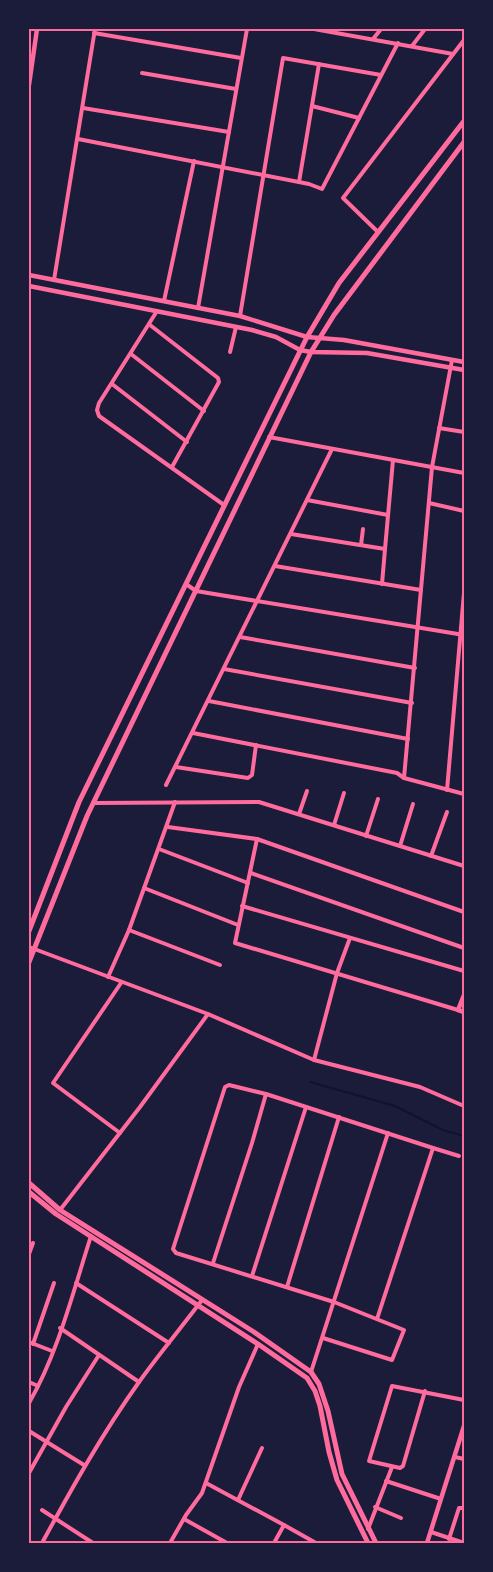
<svg xmlns="http://www.w3.org/2000/svg" width="493" height="1572" font-family="Figtree,sans-serif">
<style>
.lines{fill:none;stroke-linecap:round;stroke-linejoin:round}
.stream{stroke:#12122b;stroke-width:2}
.minor{stroke:#ff6b9d;stroke-width:4}
.tertiary{stroke:#ff6b9d;stroke-width:4.5}
.secondary{stroke:#ff6b9d;stroke-width:5}
.neatline{fill:none;stroke:#ff6b9d;stroke-width:2}
</style>
<rect width="100%" height="100%" fill="#1b1b3a"/>
<g class="lines">
<path class="stream" d="M310,1082L395,1106L443,1130L464,1136"/>
<g class="minor">
<path d="M314,29L453,54"/>
<path d="M94,33L241,58"/>
<path d="M373,39L381,29"/>
<path d="M412,46L425,29"/>
<path d="M142,73L236,89"/>
<path d="M312,106L359,118"/>
<path d="M83,108L229,132"/>
<path d="M78,139L309,184L322,189L398,43"/>
<path d="M299,182L319,64"/>
<path d="M378,232L343,198L464,40"/>
<path d="M54,280L95,29"/>
<path d="M164,301L194,161"/>
<path d="M198,308L247,29"/>
<path d="M157,311L99,403L97,410L99,416L224,505"/>
<path d="M240,316L283,58L381,75"/>
<path d="M150,325L218,378L219,382L172,467"/>
<path d="M230,352L236,327"/>
<path d="M131,354L204,411"/>
<path d="M112,384L187,442"/>
<path d="M439,428L464,432"/>
<path d="M269,437L464,473"/>
<path d="M307,500L388,515"/>
<path d="M429,503L464,511"/>
<path d="M291,534L385,549L393,460"/>
<path d="M361,545L363,529"/>
<path d="M275,566L421,590"/>
<path d="M186,584L196,591L464,635"/>
<path d="M382,584L385,549"/>
<path d="M240,637L415,668"/>
<path d="M224,669L412,703"/>
<path d="M209,701L408,739"/>
<path d="M193,733L397,773L404,778L464,794"/>
<path d="M176,767L248,778L252,775L256,745"/>
<path d="M404,778L432,467L452,360"/>
<path d="M166,785L332,449"/>
<path d="M447,790L464,593"/>
<path d="M93,803L259,802L464,866"/>
<path d="M299,814L307,791"/>
<path d="M334,825L344,793"/>
<path d="M168,827L257,839L464,912"/>
<path d="M366,836L378,799"/>
<path d="M257,839L235,943L458,1010"/>
<path d="M400,846L413,804"/>
<path d="M159,849L248,883"/>
<path d="M431,856L447,812"/>
<path d="M251,873L464,948"/>
<path d="M144,888L238,925"/>
<path d="M242,906L464,971"/>
<path d="M129,930L220,965"/>
<path d="M29,947L208,1014L314,1060L420,1087L464,1106"/>
<path d="M108,977L129,930L175,802"/>
<path d="M314,1060L337,973L350,938"/>
<path d="M120,1133L53,1083L121,983"/>
<path d="M433,1148L459,1156"/>
<path d="M60,1210L140,1107L208,1014"/>
<path d="M29,1254L33,1243"/>
<path d="M213,1263L252,1143L266,1094"/>
<path d="M252,1276L306,1107"/>
<path d="M76,1283L169,1343"/>
<path d="M287,1287L339,1117"/>
<path d="M60,1328L139,1382"/>
<path d="M323,1338L392,1360L404,1330L334,1302L176,1253L173,1249L225,1087L229,1085L266,1094L433,1148L377,1319"/>
<path d="M29,1342L52,1351"/>
<path d="M33,1344L54,1283"/>
<path d="M311,1372L388,1133"/>
<path d="M29,1382L38,1386"/>
<path d="M425,1391L403,1466L400,1468L369,1461L392,1386L464,1400"/>
<path d="M29,1403C58,1353 73,1292 91,1236"/>
<path d="M29,1431L84,1465"/>
<path d="M455,1457L464,1459"/>
<path d="M29,1473L66,1407L99,1355"/>
<path d="M386,1481L441,1499"/>
<path d="M206,1483L284,1525"/>
<path d="M238,1500L262,1448"/>
<path d="M375,1507L401,1518"/>
<path d="M42,1510L93,1543"/>
<path d="M184,1519L227,1543"/>
<path d="M368,1529L392,1467"/>
<path d="M431,1532L464,1543"/>
<path d="M449,1539L459,1508H464"/>
<path d="M42,1543C72,1488 102,1434 139,1382C159,1354 181,1328 202,1300"/>
<path d="M170,1543L186,1515L202,1493L239,1387L258,1344"/>
<path d="M274,1543L284,1525L316,1543"/>
</g>
<g class="tertiary">
<path d="M29,85L37,29"/>
<path d="M29,275L240,316L307,337L344,340L464,362"/>
<path d="M29,286L252,330L276,337L300,350L311,352L367,353L464,370"/>
<path d="M464,995L458,1010L464,1012"/>
<path d="M427,1543L464,1426"/>
</g>
<g class="secondary">
<path d="M29,931L79,802L307,337L339,283L464,121"/>
<path d="M29,962L87,816L311,352L334,315L464,142"/>
<path d="M29,1183L60,1210L254,1332L311,1372L319,1384L328,1411L342,1474L376,1543"/>
<path d="M29,1192L56,1214L258,1344L307,1378L315,1391L320,1406L329,1452L337,1480L368,1543"/>
</g>
</g>
<rect width="493" height="1572" fill="none" stroke="#1b1b3a" stroke-width="60"/>
<rect x="30" y="30" width="433" height="1512" class="neatline"/>
</svg>
